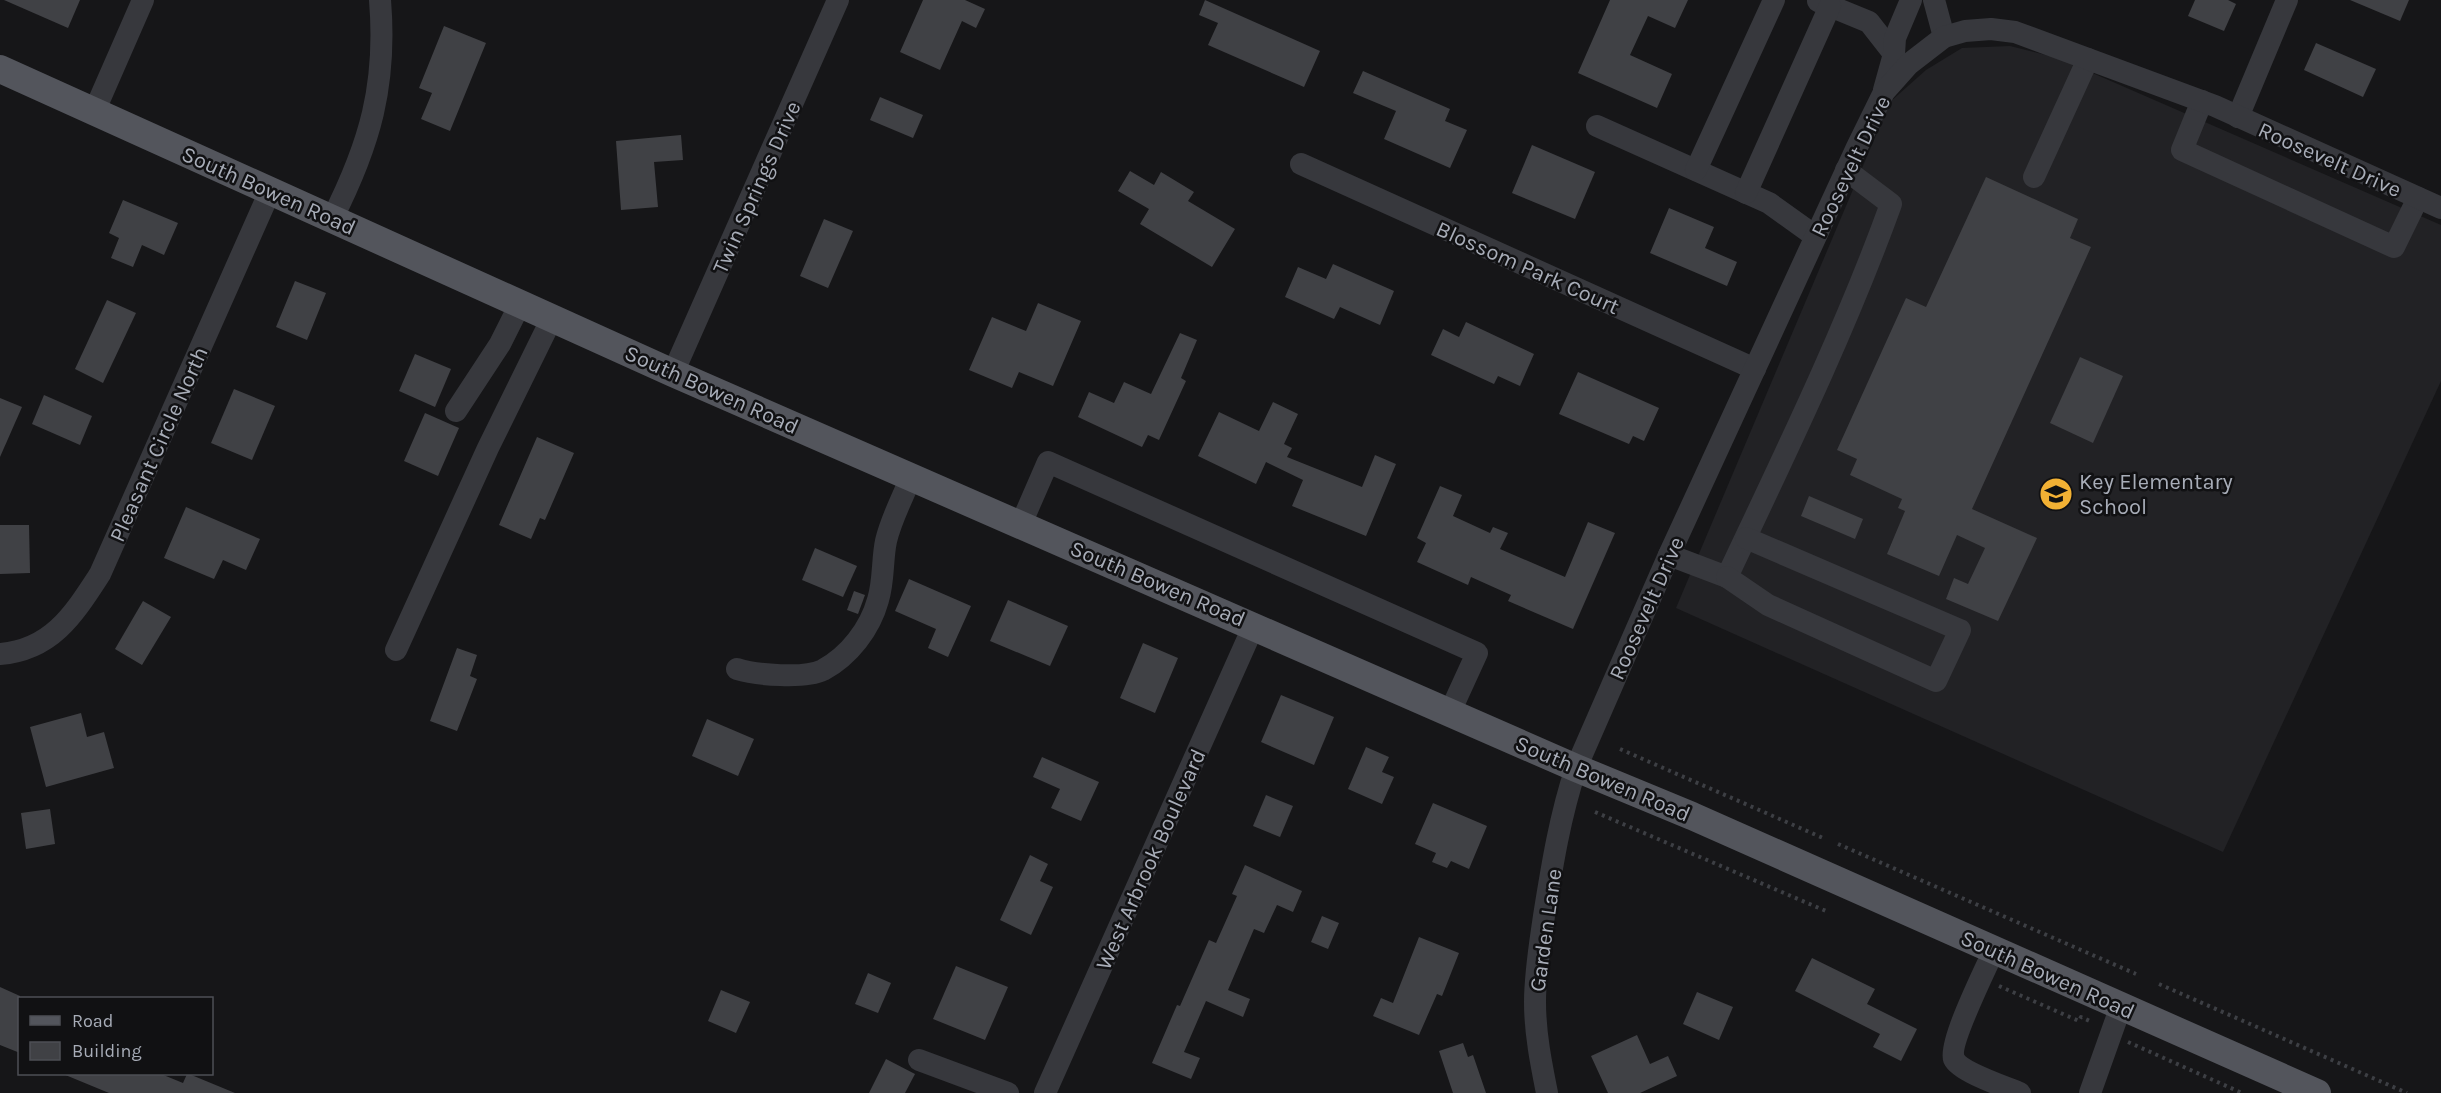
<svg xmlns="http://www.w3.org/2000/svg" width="2441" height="1093" font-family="Karla,sans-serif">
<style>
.built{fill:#222225}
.building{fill:#404145}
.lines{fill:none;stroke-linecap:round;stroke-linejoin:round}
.path{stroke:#3d3f44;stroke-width:4;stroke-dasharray:3 4.5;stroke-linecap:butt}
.minor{stroke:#37383d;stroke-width:22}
.major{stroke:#53555c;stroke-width:28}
.labels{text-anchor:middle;stroke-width:5;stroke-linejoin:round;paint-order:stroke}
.street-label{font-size:22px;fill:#a8adb8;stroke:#111113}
.poi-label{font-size:22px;fill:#a8adb8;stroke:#111113;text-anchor:start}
</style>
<rect width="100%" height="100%" fill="#161618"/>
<path class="built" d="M2010,46L2058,58L2441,225V381L2223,852L1676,608L1890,102L1926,70L1962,48Z"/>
<g class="building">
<path d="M4,0H80L68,28Z"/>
<path d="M923,0H965L985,9L976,28L962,21L940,70L900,52Z"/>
<path d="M1205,0L1320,51L1304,87L1208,45L1218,23L1199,15Z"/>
<path d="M1610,0H1688L1675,28L1648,16L1630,55L1672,74L1657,108L1578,73Z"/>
<path d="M2195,0H2228L2236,4L2224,31L2188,16Z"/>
<path d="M2350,0H2409L2400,21Z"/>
<path d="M444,26L486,43L450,131L421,119L432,93L419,88Z"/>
<path d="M2316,43L2376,69L2363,97L2304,70Z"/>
<path d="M1363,71L1450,109L1445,121L1467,130L1450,168L1384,139L1396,111L1353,93Z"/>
<path d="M880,97L923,115L913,138L870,120Z"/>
<path d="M681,135L683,160L654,162L658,207L621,210L616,141Z"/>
<path d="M1532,145L1595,172L1575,219L1512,193Z"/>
<path d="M1130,171L1154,185L1161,172L1194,192L1188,201L1235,229L1212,267L1140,224L1149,209L1118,191Z"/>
<path d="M1986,177L2078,219L2070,238L2091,247L1972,509L2037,538L1998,621L1946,599L1954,578L1968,584L1985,548L1957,535L1939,576L1887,554L1905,511L1898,508L1902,499L1850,475L1857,459L1837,450L1906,298L1926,307Z"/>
<path d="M123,200L178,223L164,255L142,245L133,267L111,258L119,238L109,233Z"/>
<path d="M1669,208L1714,227L1705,248L1737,262L1727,286L1650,253Z"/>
<path d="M824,219L853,231L828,288L800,276Z"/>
<path d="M1333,264L1394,291L1380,325L1340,307L1334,319L1285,297L1298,267L1326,279Z"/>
<path d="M295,281L326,293L307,340L276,327Z"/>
<path d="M107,300L136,313L103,383L75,369Z"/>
<path d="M1038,303L1081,321L1053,386L1019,372L1012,388L969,370L992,317L1026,331Z"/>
<path d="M1466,322L1534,354L1520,386L1498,376L1494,384L1431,355L1443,329L1459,337Z"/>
<path d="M1180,333L1197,340L1181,378L1186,381L1159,440L1148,435L1142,447L1078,417L1089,392L1114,403L1124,382L1151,394Z"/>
<path d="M415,354L451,369L435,407L399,391Z"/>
<path d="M2080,357L2123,376L2093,443L2050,423Z"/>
<path d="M1578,372L1659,408L1644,441L1633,436L1629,444L1559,414Z"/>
<path d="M234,389L275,406L252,460L211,443Z"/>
<path d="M44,395L92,416L80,445L32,424Z"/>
<path d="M0,398L22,407L0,457Z"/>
<path d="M1273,402L1298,414L1284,444L1292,448L1287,457L1362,487L1375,455L1396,464L1366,536L1292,506L1303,480L1266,462L1256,484L1198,456L1219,412L1259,431Z"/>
<path d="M425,413L459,428L438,476L404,461Z"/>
<path d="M537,437L574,453L545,520L540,518L531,539L499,525Z"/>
<path d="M1440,486L1462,495L1453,516L1490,533L1493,527L1508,533L1500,549L1565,577L1588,522L1615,533L1573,629L1508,601L1511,595L1471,577L1468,585L1417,562L1426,543L1417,538Z"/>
<path d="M1809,496L1863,519L1855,539L1801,516Z"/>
<path d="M186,507L260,539L246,570L223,560L214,579L164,558Z"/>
<path d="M0,525H29L30,573L0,574Z"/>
<path d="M815,548L857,566L843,597L802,580Z"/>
<path d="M909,579L971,606L948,657L928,648L936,629L895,611Z"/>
<path d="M854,591L865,595L858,614L847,610Z"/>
<path d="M1008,600L1068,626L1050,666L990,641Z"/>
<path d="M143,601L171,617L142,665L115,649Z"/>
<path d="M1143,643L1178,658L1155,713L1120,698Z"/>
<path d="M457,648L477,655L470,676L477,679L457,731L430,721Z"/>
<path d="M1281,695L1334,717L1314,765L1261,742Z"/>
<path d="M81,713L87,737L104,732L114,768L46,787L30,727Z"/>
<path d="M707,719L754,739L738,776L692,756Z"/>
<path d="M1366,747L1389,757L1382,772L1394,777L1382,804L1348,789Z"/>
<path d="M1042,757L1099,782L1081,821L1051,808L1060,789L1033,777Z"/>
<path d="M1266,795L1293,806L1280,837L1253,826Z"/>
<path d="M1433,803L1487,826L1469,869L1451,861L1447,868L1432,862L1436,853L1415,844Z"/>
<path d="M50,809L55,844L26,849L21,813Z"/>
<path d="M1030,855L1048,864L1040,881L1053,887L1031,935L1000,920Z"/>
<path d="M1245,865L1302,891L1293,912L1277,905L1264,933L1254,929L1228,990L1250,999L1243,1017L1206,1001L1184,1052L1200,1058L1191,1079L1152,1063L1177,1005L1180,1006L1209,940L1216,943L1237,896L1232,894Z"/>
<path d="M1322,916L1339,923L1328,949L1311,942Z"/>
<path d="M1419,937L1459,953L1442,996L1437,994L1419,1035L1373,1016L1381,998L1393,1003Z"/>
<path d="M1812,958L1875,989L1867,1004L1917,1029L1901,1061L1873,1047L1880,1034L1795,991Z"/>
<path d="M956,966L1008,987L985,1040L933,1019Z"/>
<path d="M868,973L891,983L878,1013L855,1004Z"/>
<path d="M0,987L20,996V1053L0,1045Z"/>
<path d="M721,990L750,1002L736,1033L708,1021Z"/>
<path d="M1697,992L1733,1007L1719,1040L1683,1024Z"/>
<path d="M1637,1035L1650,1064L1668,1056L1677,1076L1640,1093H1608L1591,1056Z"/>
<path d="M1463,1043L1468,1057L1473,1055L1486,1093H1453L1439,1051Z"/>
<path d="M886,1059L915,1074L905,1093H869Z"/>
<path d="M63,1074H161L183,1083L187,1074H189L235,1093H109Z"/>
</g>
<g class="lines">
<g class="path">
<path d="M1620,749L1823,838"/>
<path d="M1595,812L1826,911"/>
<path d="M1838,844L2136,974"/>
<path d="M2159,984L2407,1093"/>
<path d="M1999,986L2079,1021L2081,1017L2092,1022"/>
<path d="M2128,1042L2242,1093"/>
</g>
<g class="minor">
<path d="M1934,0L1944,37"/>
<path d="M1818,1L1869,22L1894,54"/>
<path d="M1884,90L1894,54L1895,38L1911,0"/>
<path d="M2202,101L2182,150L2394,247L2418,198"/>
<path d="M94,112L143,0"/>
<path d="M2238,117L2287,0"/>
<path d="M1597,126L1769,203L1815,236"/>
<path d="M1301,164L1755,369"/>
<path d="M1696,170L1774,0"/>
<path d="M2034,177L2088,59"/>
<path d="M1746,193L1830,6"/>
<path d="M332,219C370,144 387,85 380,0"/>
<path d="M673,373L838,0"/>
<path d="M456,411L500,344L520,304"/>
<path d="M1021,524L1048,462L1477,653L1450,712"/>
<path d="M1669,555L1727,577C1785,454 1845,331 1891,204L1846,170"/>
<path d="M1727,577L1768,605L1936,681L1960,630L1746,538"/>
<path d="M396,650L488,448L552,318"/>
<path d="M0,654C52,650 74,614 100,574L270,191"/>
<path d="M737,669C756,675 805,679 823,670C849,656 870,629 878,600C884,581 882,560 886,541C891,519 903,497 911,477"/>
<path d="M1994,950C1986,968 1948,1044 1954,1059C1960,1072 2006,1087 2020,1093"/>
<path d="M919,1060L1008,1093"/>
<path d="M1045,1093L1254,625"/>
<path d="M1547,1093C1541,1063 1535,1033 1535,1002C1535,973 1540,944 1544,916C1552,866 1560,816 1576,768L1669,555L1857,147L1884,92L1909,64L1944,37L1965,31L1991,29L2015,32L2215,106L2441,208"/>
<path d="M2090,1093L2121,1006"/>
</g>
<path class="major" d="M0,69L673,373L1576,768L1692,816L2317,1093"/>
</g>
<defs>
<symbol id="school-disc" viewBox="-11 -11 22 22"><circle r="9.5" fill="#f2b134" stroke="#111113"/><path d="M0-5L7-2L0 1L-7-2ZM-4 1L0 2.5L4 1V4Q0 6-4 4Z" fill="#111"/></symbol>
</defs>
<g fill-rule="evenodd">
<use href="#school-disc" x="2037" y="475" width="38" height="38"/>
</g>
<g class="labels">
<g class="street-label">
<text transform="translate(2330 159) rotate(24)" y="8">Roosevelt Drive</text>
<text transform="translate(1850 166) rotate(-64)" y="8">Roosevelt Drive</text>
<text transform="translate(756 187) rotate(-66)" y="8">Twin Springs Drive</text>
<text transform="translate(269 190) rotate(24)" y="8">South Bowen Road</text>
<text transform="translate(1528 267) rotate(24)" y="8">Blossom Park Court</text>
<text transform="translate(712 389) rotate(24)" y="8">South Bowen Road</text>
<text transform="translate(158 444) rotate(-66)" y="8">Pleasant Circle North</text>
<text transform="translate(1158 583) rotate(23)" y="8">South Bowen Road</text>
<text transform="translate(1646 608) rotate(-66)" y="8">Roosevelt Drive</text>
<text transform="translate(1603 778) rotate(23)" y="8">South Bowen Road</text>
<text transform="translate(1150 859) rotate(-66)" y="8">West Arbrook Boulevard</text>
<text transform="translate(1545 930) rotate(-82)" y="8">Garden Lane</text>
<text transform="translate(2048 974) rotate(24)" y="8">South Bowen Road</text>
</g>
<g class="poi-label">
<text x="2079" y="489">Key Elementary<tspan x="2079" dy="25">School</tspan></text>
</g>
</g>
<rect x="18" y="997" width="195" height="78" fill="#111113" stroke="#4d4f55" stroke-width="1.5"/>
<rect x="30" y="1016" width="30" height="9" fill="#53555c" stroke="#4d4f55" stroke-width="1.5"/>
<text x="72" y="1027" font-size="18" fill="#a8adb8">Road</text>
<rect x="30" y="1042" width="30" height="18" fill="#404145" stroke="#4d4f55" stroke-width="1.5"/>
<text x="72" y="1057" font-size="18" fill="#a8adb8">Building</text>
</svg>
